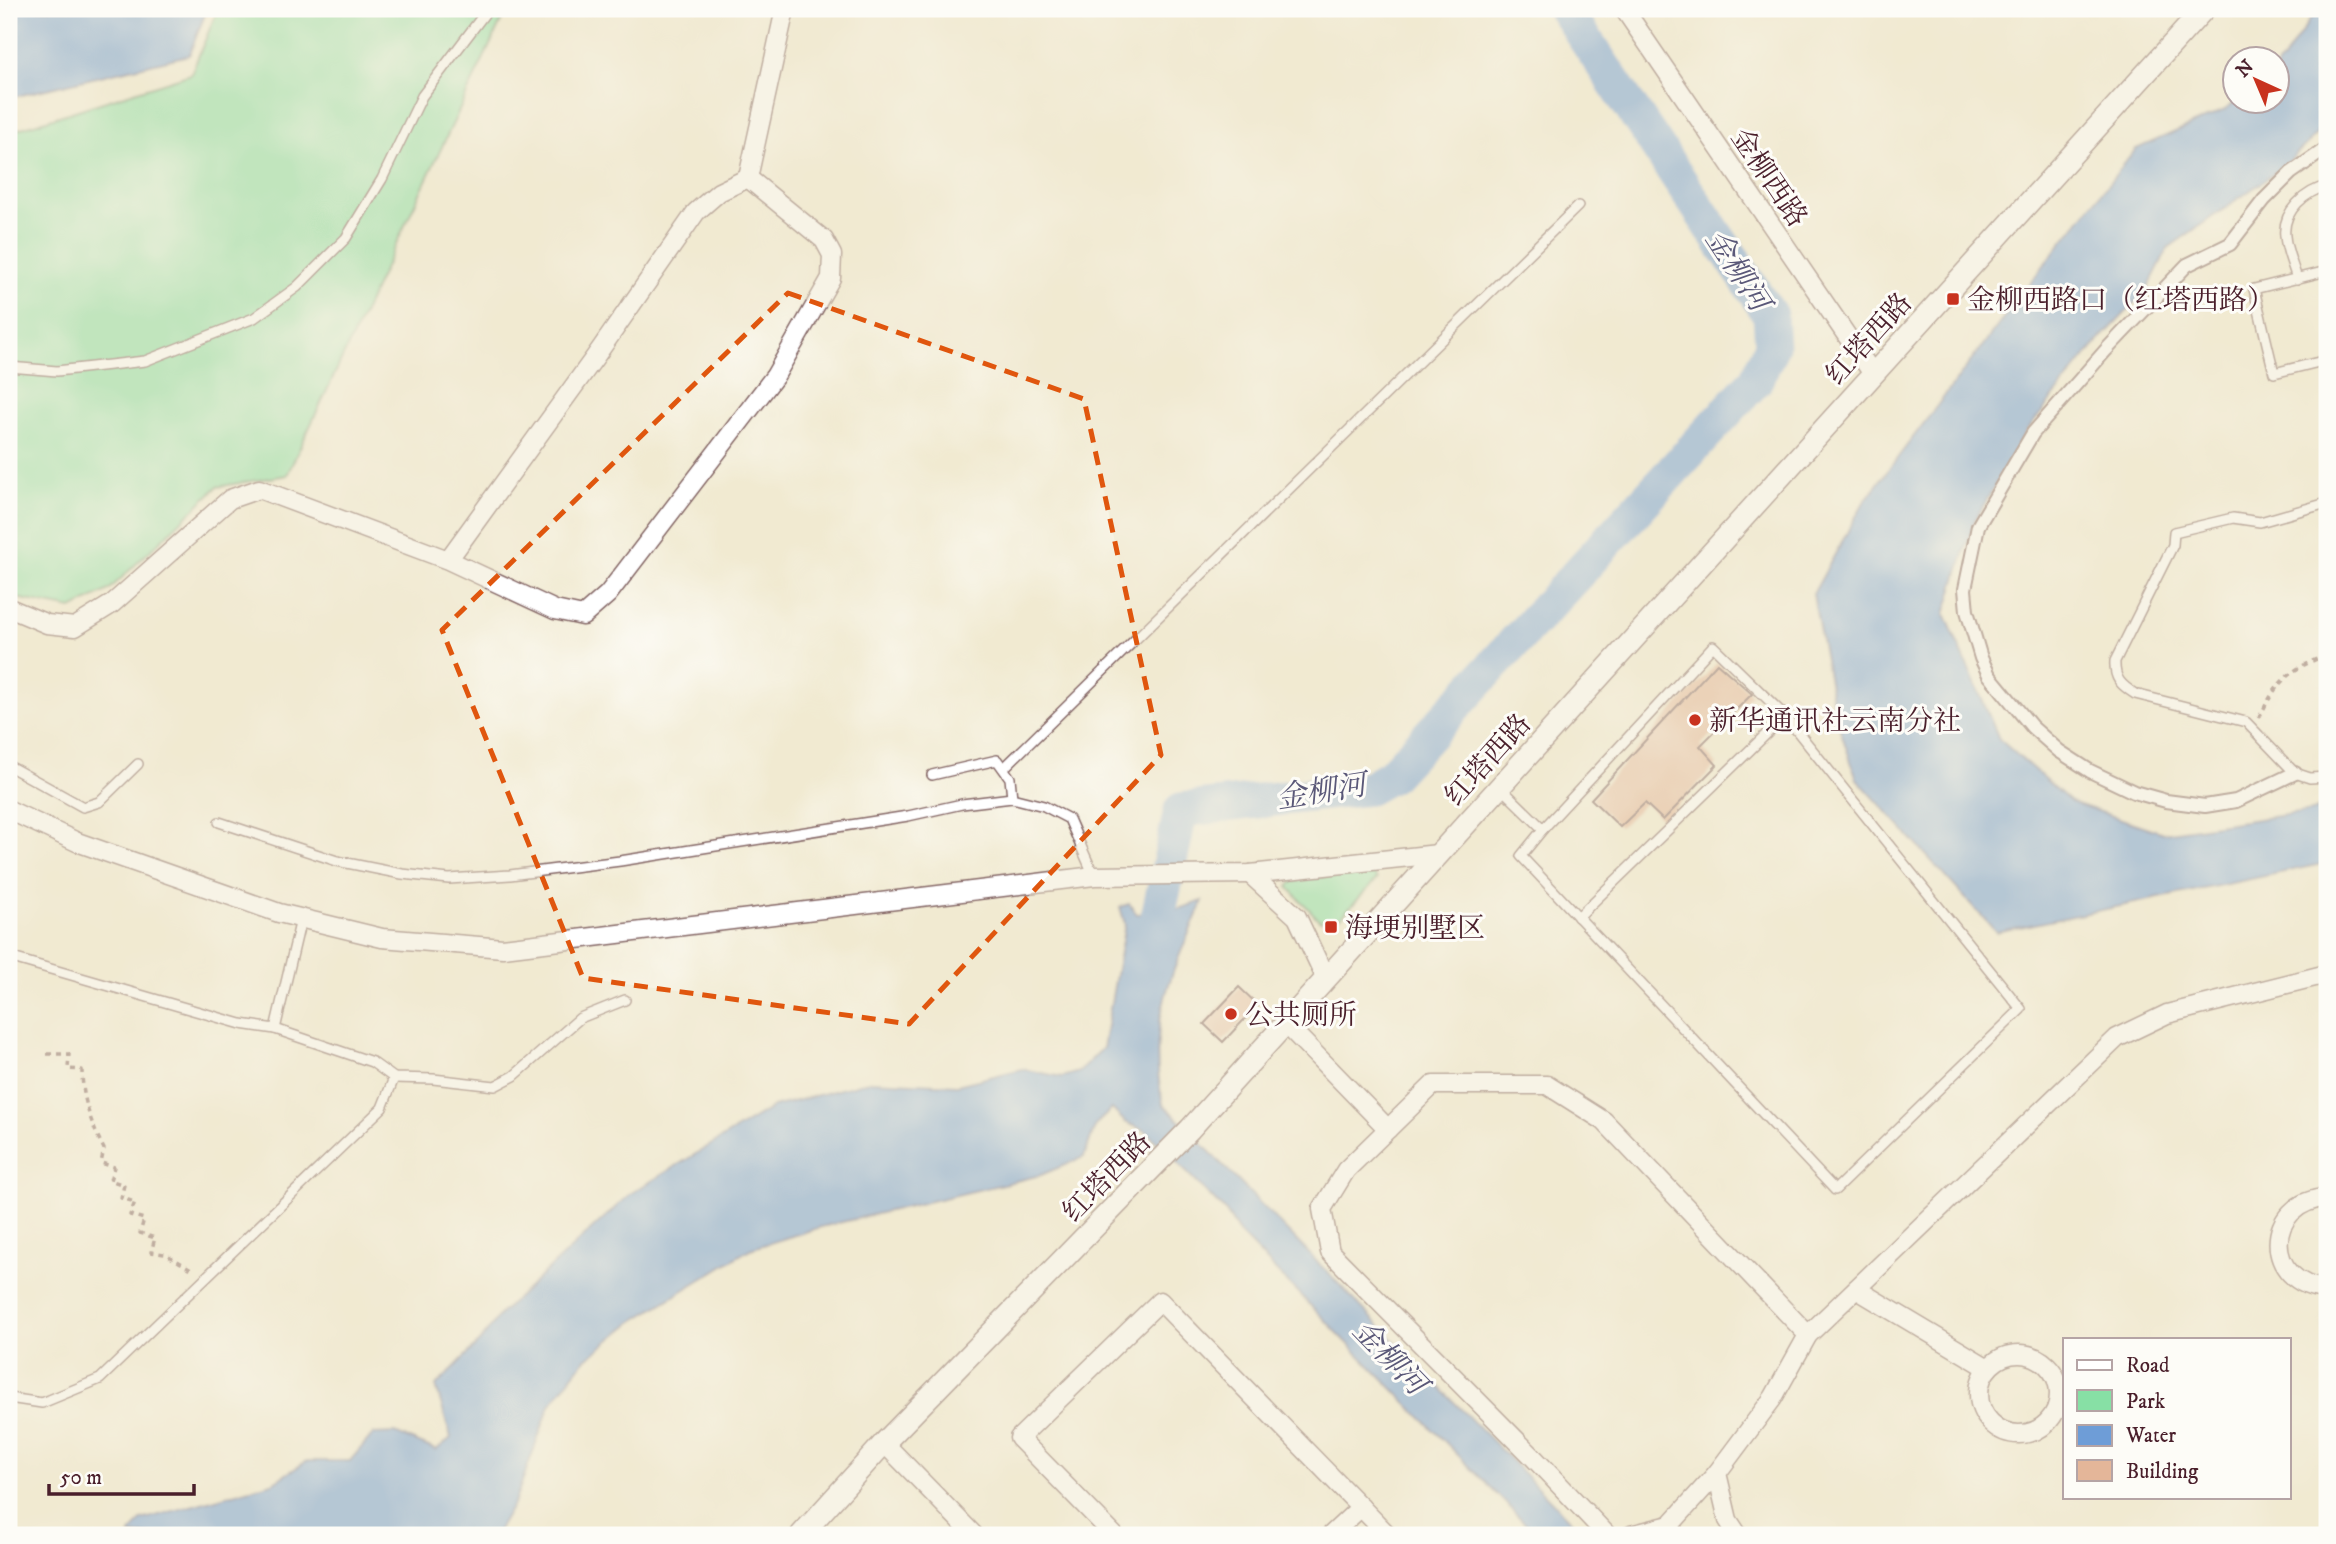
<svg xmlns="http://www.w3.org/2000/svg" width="2336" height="1544" font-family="'IM FELL DW Pica','Noto Serif SC',serif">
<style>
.green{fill:#87e0a5;stroke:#688068;stroke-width:2}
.water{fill:#6e9dd7;stroke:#5c5e81;stroke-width:2}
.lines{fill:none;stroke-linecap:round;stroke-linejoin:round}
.river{stroke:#6e9dd7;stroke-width:35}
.building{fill:#e4b699}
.service-casing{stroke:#846665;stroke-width:12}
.pedestrian-casing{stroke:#846665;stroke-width:16}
.minor-casing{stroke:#846665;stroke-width:21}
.tertiary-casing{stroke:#846665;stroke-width:24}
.path{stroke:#846665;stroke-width:3.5;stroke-dasharray:5 5;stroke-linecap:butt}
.service{stroke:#fff;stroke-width:9}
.pedestrian{stroke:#fff;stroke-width:12}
.minor{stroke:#fff;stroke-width:18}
.tertiary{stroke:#fff;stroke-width:21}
.marked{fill:none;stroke:#e0560e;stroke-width:5;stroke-dasharray:14 9;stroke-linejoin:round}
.poi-dot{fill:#c8321e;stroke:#fdfcf7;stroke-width:2.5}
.labels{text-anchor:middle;stroke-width:6;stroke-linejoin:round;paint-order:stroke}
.street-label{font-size:28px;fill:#4a1f2b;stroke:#fdfcf7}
.poi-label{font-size:28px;fill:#4a1f2b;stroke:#fdfcf7;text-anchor:start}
.water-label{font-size:30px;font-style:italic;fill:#5a5878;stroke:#fdfcf7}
</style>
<rect width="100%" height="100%" fill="#fdfcf7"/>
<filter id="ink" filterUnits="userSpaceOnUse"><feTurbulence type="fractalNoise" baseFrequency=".0143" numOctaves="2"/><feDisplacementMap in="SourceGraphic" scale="14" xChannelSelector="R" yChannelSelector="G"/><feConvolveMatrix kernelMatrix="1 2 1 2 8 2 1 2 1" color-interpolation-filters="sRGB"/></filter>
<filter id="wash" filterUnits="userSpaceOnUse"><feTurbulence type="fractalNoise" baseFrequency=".00686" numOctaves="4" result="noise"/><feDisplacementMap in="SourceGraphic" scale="28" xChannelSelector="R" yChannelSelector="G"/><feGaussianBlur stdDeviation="1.57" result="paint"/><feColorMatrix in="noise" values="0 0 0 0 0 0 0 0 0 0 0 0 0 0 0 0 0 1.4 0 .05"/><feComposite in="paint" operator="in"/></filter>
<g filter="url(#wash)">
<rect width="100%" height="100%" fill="#f1ead1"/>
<g class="green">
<path d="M218,9H507L287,475L217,487L109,590L72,609L11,597L9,596V132L191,74Z"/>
<path d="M1371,869L1377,879L1341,917L1320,921L1288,887L1292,882Z"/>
</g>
<g class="water">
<path d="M9,9H207L189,55L9,98Z"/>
<path d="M2317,9H2327V124L2282,168L2168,248L2147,290L2095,345L2026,432L1974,522L1945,614L1999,739L2071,802L2163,833L2313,811L2327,805V863L1996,932L1857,779L1835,715L1813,594L1864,502L2044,265L2136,149L2225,110L2235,102H2276L2277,65L2283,60Z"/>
<path d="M1203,901C1172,972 1145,1024 1163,1104L1584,1535H1537L1240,1234L1226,1212L1146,1131L1125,1122L1112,1109L1096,1124L1084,1157L1041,1175L821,1227L750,1249L632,1322L584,1361L550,1405L515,1501L495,1535H130L141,1520L272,1483L307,1461H350L373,1434L395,1433L436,1450L451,1438L436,1386L481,1340L500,1314L630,1194L773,1107L871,1081L957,1085L1022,1069L1062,1077L1079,1072L1103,1048L1125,924L1120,907L1129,904L1137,914L1172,911Z"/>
</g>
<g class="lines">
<path class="river" d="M1149,958L1181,810L1369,788L1392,775L1756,380L1772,346L1770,315L1565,9"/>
</g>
<g id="blocks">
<g class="building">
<path d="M1717,663L1752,694L1700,746L1717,765L1663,820L1645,803L1620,827L1591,799Z"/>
<path d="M1239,987L1258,1005L1223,1042L1204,1024Z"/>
</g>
</g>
</g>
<g filter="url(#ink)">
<use href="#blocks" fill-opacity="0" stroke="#846665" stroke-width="2"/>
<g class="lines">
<defs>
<g id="service">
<path d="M2327,271L2254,289L2274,373L2327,360"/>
<path d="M2297,279C2293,265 2286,250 2285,236C2282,211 2306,191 2327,186"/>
<path d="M9,367L57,371L145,361L254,318L297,287L346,238L382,179L422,96L488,9"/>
<path d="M2327,503L2260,522L2233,518L2174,532L2173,545L2115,661C2114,679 2121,685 2135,694L2246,722L2295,773L2310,778L2327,777"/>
<path d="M1713,646L1785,716L2021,1009L1835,1190L1521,856L1543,829Z"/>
<path d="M9,766L83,807L99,802L138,764"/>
<path d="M1004,768L1578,206"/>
<path d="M932,775L997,760L1010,778L1012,798"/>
<path d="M1501,788L1543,829"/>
<path d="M219,822L337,861L402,874L449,879L510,875L620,861L908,816L962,804L1012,798L1044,806L1069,819L1094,876"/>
<path d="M1578,917L1785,716"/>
<path d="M9,957L241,1024L275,1029L372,1062L394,1078L433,1079L495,1086L514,1076L580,1018L625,1000"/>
<path d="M275,1029L301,919"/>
<path d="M9,1398L42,1403L100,1379L382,1108L394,1078"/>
</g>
<path id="pedestrian" d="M2295,773L2236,801L2205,806L2166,801L2134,792L2090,771L2059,751L2032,727L1989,675L1981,658L1967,611L1965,589L1978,526L2033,433L2106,350L2187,265L2230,244L2264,200L2291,173L2327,148"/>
<g id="minor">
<path d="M1624,9L1873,374"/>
<path d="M748,178L785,9"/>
<path d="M9,608L47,624L75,627L112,604L230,499L259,489L448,560L555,610L583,616L608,594L775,376L831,278L832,255L824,240L748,178L719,192L696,212L595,357L448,560"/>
<path d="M9,810L77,842L279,913L382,938L503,948L1094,876L1250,874L1438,854"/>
<path d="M1250,874L1297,917L1326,979"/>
<path d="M1285,1023L1388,1129"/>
<path d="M2327,1198C2263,1201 2262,1285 2327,1289"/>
<path d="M1856,1289L1988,1368"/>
<circle cx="2019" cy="1394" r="40"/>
<path d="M884,1443L974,1535"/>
<path d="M1114,1535L1019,1438L1160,1301L1388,1535"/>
<path d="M1331,1535L1361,1507"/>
<path d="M1607,1535L1532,1456L1330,1252L1322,1209L1346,1170L1433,1085H1547L1604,1121L1808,1335"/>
<path d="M1631,1535L1670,1525L1717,1473"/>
<path d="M1738,1535L1728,1520L1717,1473L1773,1398L1808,1335L2117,1038L2167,1014L2327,974"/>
</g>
<path id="tertiary" d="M801,1535L884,1443L1190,1129L2204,9"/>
</defs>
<use href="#service" class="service-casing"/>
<use href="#pedestrian" class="pedestrian-casing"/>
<use href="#minor" class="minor-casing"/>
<use href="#tertiary" class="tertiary-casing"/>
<g class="path">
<path d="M2259,718C2278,680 2288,670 2327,655"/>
<path d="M47,1054H69L68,1069L82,1070C82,1098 91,1124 104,1149L101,1163L114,1167L110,1180L124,1185L121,1198L135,1202L130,1215L144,1219L140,1233L155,1238L151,1252L165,1254L193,1270"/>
</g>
<use href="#service" class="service"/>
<use href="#pedestrian" class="pedestrian"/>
<use href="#minor" class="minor"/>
<use href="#tertiary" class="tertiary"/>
</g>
</g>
<path d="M0 0H2336V1544H0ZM788,293L1084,399L1161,755L909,1024L583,978L442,630Z" fill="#f1ead1" fill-opacity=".55" fill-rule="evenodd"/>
<path class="marked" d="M788,293L1084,399L1161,755L909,1024L583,978L442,630Z"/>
<g class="poi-dot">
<rect x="1946" y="292" width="14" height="14" rx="3.5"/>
<circle cx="1695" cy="720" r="7"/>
<rect x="1324" y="920" width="14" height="14" rx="3.5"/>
<circle cx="1231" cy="1014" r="7"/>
</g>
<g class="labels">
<g class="street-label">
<text transform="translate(1770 177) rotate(56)" y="10">金柳西路</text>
<text transform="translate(1868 338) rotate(-48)" y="10">红塔西路</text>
<text transform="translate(1487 759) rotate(-48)" y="10">红塔西路</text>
<text transform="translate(1106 1176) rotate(-46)" y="10">红塔西路</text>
</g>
<g class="poi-label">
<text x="1967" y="309">金柳西路口（红塔西路）</text>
<text x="1709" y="730">新华通讯社云南分社</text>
<text x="1345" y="937">海埂别墅区</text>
<text x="1245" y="1024">公共厕所</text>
</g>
<g class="water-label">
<text transform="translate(1738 270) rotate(57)" y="10">金柳河</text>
<text transform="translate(1321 791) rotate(-9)" y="10">金柳河</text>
<text transform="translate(1390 1357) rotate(46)" y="10">金柳河</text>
</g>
</g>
<rect width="2336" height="1544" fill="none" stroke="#fdfcf7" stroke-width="35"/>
<rect x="2063" y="1338" width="228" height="161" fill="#fdfcf7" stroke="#b5a4a5" stroke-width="2"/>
<rect x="2077" y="1360" width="35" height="10" fill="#ffffff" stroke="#b5a4a5" stroke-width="2"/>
<text x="2126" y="1372" font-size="21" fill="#4a1f2b">Road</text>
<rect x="2077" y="1390" width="35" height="21" fill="#87e0a5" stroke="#b5a4a5" stroke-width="2"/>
<text x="2126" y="1408" font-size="21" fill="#4a1f2b">Park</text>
<rect x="2077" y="1425" width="35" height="21" fill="#6e9dd7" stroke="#b5a4a5" stroke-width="2"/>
<text x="2126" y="1442" font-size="21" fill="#4a1f2b">Water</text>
<rect x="2077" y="1460" width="35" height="21" fill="#e4b699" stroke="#b5a4a5" stroke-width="2"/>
<text x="2126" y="1478" font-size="21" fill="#4a1f2b">Building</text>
<g transform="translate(2256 80) rotate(316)"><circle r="33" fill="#fdfcf7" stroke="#b5a4a5" stroke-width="2"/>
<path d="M0-5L12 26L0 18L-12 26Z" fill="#c8321e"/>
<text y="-10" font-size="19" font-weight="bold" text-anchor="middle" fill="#4a1f2b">N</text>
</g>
<path d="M49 1484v10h145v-10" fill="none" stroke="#4a1f2b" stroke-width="3.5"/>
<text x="60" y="1484" font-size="21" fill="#4a1f2b" stroke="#fdfcf7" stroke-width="5" paint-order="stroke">50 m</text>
</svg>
